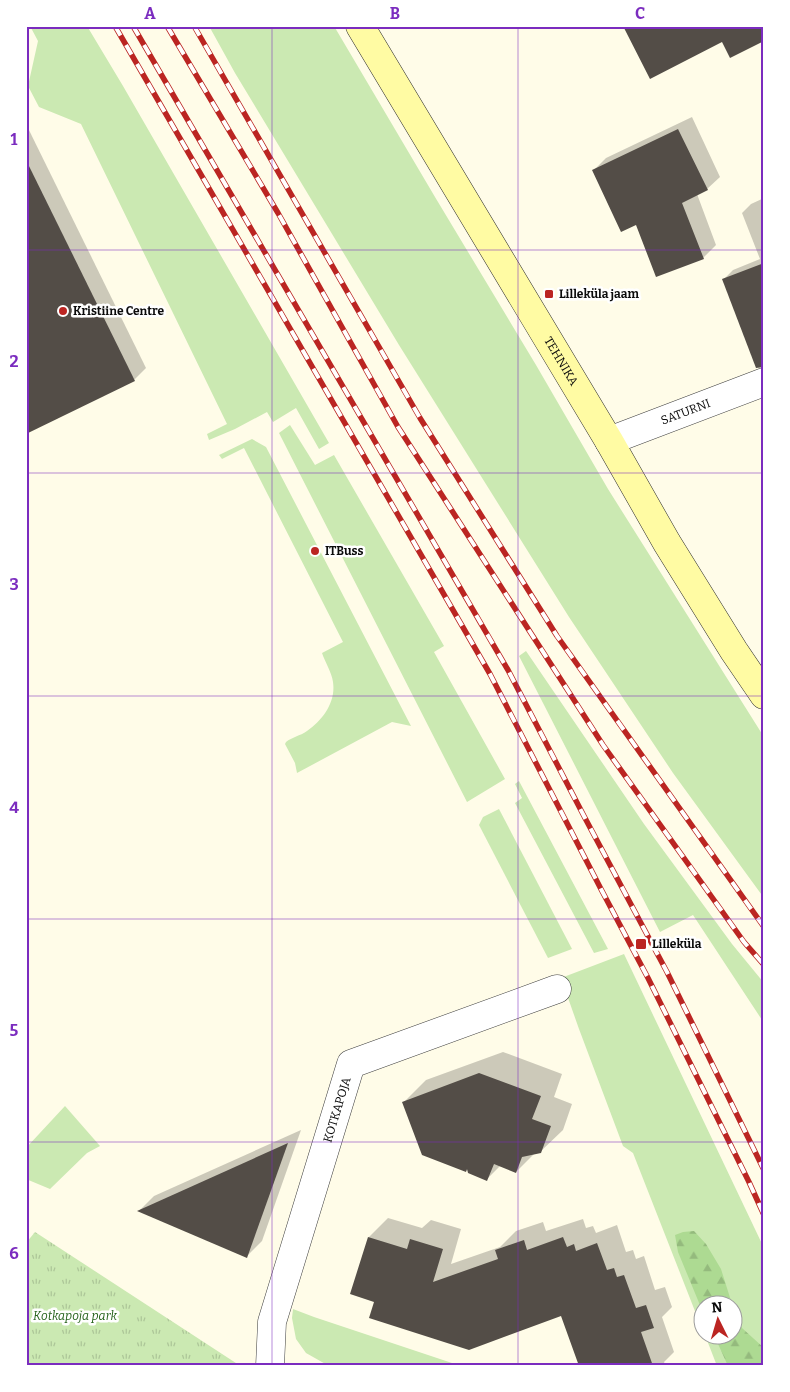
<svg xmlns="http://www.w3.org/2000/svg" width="790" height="1392" font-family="Bitter,serif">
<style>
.grass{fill:#cbe9b2}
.forest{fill:url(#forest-firs)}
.park{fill:url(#park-tufts)}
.shadow{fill:#0003}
.building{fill:#534d47}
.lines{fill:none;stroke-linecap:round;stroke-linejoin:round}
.minor-casing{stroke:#3e3e3e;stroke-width:29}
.secondary-casing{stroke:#2d2d2d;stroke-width:29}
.minor{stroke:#fff;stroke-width:28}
.secondary{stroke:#fffba3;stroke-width:28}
.rail-casing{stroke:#bb2522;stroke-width:5.5}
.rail{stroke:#fff;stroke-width:4;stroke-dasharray:11;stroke-linecap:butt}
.grid{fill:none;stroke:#7b2cbf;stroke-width:1;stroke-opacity:0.55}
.poi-dot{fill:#bb2522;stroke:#fff;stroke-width:2}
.labels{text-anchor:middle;stroke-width:5;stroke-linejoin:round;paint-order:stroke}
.poi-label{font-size:12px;font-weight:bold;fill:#0b0b0b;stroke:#fff;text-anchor:start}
.street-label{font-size:12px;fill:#0b0b0b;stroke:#fff}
.park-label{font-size:12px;font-style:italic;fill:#25621b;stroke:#fff}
.neatline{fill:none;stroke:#7b2cbf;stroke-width:2}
.grid-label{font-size:16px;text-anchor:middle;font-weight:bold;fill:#7b2cbf}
</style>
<defs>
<pattern id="forest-firs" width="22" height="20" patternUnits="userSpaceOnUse" patternTransform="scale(1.25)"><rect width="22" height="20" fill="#adda92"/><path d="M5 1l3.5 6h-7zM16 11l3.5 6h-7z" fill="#94ba7d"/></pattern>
<pattern id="park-tufts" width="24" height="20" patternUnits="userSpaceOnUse" patternTransform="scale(1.25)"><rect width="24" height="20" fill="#cbe9b2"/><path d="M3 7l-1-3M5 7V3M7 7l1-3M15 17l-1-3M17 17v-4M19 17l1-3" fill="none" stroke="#adc698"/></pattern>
</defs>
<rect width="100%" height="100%" fill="#fffce8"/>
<g class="grass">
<path d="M30,26H87L123,86L329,443L319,449L296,408L273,422L267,412L235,429L209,440L207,434L227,424L81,124L39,107L28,86L38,41Z"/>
<path d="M209,26H334L435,197L536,365L608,489L764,737V898L673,773L569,617L399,345L235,73Z"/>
<path d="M290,425L315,465L334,455L444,646L434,652L505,779L467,802L279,433Z"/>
<path d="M252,439L266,447L411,726L392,722L297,773L295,763L285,744L286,742C292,737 300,736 307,731C323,720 336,702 333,682C332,673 325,662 322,653L343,642L244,448L222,459L219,455Z"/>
<path d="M526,651L644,824L732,944L764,983V1023L693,915L660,932L519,656Z"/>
<path d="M519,781L608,949L594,953L515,803L522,798L515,784Z"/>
<path d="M499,809L572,949L548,958L479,825L483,817Z"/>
<path d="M624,954L764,1248V1366H717L705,1335L732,1334V1304H702V1329L633,1153L623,1146L579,1029L561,978Z"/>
<path d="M65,1106L100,1146L87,1153L50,1189L26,1179V1148Z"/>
<path d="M293,1309L314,1317L461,1366H329L306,1353L296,1339L292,1318Z"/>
</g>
<g class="forest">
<path d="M694,1231L706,1244L721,1269L732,1304H702V1310L678,1252L675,1235L683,1232Z"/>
<path d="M732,1305L742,1328L764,1348V1366H728L714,1335L732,1334Z"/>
</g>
<path class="park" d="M35,1232L239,1365V1366H26V1243Z"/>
<g class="shadow">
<path d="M692,117L720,177L707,189L697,194L716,245L703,258L637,223L594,170L606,158Z"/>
<path d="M26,124L146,368L134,380L26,433Z"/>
<path d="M764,198V333L724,279L733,270L760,259L742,213L751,204Z"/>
<path d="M503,1052L562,1074L554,1097L572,1104L563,1130L540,1152L534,1154L516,1172L500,1166L487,1179L468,1169L466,1171L404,1102L426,1080Z"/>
<path d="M301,1130L262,1241L247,1256L140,1210L154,1196Z"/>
<path d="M388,1218L422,1228L431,1220L461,1229L451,1264L500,1247L516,1231L543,1222L546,1231L583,1219L586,1228L593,1226L596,1233L617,1225L626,1252L633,1250L636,1259L644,1256L655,1290L665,1287L672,1307L662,1317L674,1352L664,1362L666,1366H580L562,1315L375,1301L369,1237Z"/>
</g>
<g class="building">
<path d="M623,26H764V41L730,58L722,42L650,79Z"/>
<path d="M678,129L708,190L682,203L704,259L656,277L636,225L621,232L592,170Z"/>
<path d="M26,160L135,381L26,434Z"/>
<path d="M764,263V367L756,368L722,279Z"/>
<path d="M479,1073L541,1096L532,1119L551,1126L541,1153L522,1157L516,1173L494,1164L487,1181L468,1173L467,1169L466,1172L422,1155L402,1102Z"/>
<path d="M288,1143L247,1258L137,1211Z"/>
<path d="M368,1237L407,1249L410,1239L443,1249L433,1282L498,1259L495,1250L524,1240L527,1250L563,1237L567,1247L574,1244L576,1251L597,1243L607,1270L614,1268L617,1277L624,1275L636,1308L646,1305L654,1328L641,1332L653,1366H579L561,1316L469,1350L369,1318L374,1302L350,1294Z"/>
</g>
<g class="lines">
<defs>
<g id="minor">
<path id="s1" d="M609,441L764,382"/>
<path id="s2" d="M270,1366L272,1322L351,1064L557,989"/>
</g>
<g id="secondary">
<path id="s3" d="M360,26L609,441L667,543L734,651L764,695"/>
</g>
</defs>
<use href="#minor" class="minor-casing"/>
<use href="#secondary" class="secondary-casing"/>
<use href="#minor" class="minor"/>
<use href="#secondary" class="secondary"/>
<defs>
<g id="rail">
<path d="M115,26L490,674L602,891L648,978L749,1182L764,1215"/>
<path d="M133,26L508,670L585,818L667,972L764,1170"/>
<path d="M167,26L278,213L398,427L603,745L744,942L764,965"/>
<path d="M194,26L420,418L557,636L764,927"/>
</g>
</defs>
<use href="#rail" class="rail-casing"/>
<use href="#rail" class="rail"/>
</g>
<path class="grid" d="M272,26V1366M518,26V1366M26,250H764M26,473H764M26,696H764M26,919H764M26,1142H764"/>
<g class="poi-dot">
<rect x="544" y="289" width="10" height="10" rx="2.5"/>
<circle cx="63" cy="311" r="5"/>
<circle cx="315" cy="551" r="5"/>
<rect x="635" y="938" width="12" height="12" rx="2.5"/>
</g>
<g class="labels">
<g class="poi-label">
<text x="559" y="298">Lilleküla jaam</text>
<text x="73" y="315">Kristiine Centre</text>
<text x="325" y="555">ITBuss</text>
<text x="652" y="948">Lilleküla</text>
</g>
<g class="street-label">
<text dy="4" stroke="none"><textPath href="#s3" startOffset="391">TEHNIKA</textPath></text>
<text dy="4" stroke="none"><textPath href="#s1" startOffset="82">SATURNI</textPath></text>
<text dy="4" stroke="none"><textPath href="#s2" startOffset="266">KOTKAPOJA</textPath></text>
</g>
<g class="park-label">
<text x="75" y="1320">Kotkapoja park</text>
</g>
</g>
<rect width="790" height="1392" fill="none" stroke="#ffffff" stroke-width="55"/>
<g transform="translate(718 1320) rotate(355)"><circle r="24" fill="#ffffff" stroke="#9d9d9d"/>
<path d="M0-4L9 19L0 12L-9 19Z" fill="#bb2522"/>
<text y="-8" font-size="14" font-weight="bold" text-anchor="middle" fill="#0b0b0b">N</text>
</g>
<rect x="28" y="28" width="734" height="1336" class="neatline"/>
<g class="grid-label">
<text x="150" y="19">A</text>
<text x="395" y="19">B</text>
<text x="640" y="19">C</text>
<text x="14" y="145">1</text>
<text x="14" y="367">2</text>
<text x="14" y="590">3</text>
<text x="14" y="813">4</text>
<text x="14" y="1036">5</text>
<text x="14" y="1259">6</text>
</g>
</svg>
